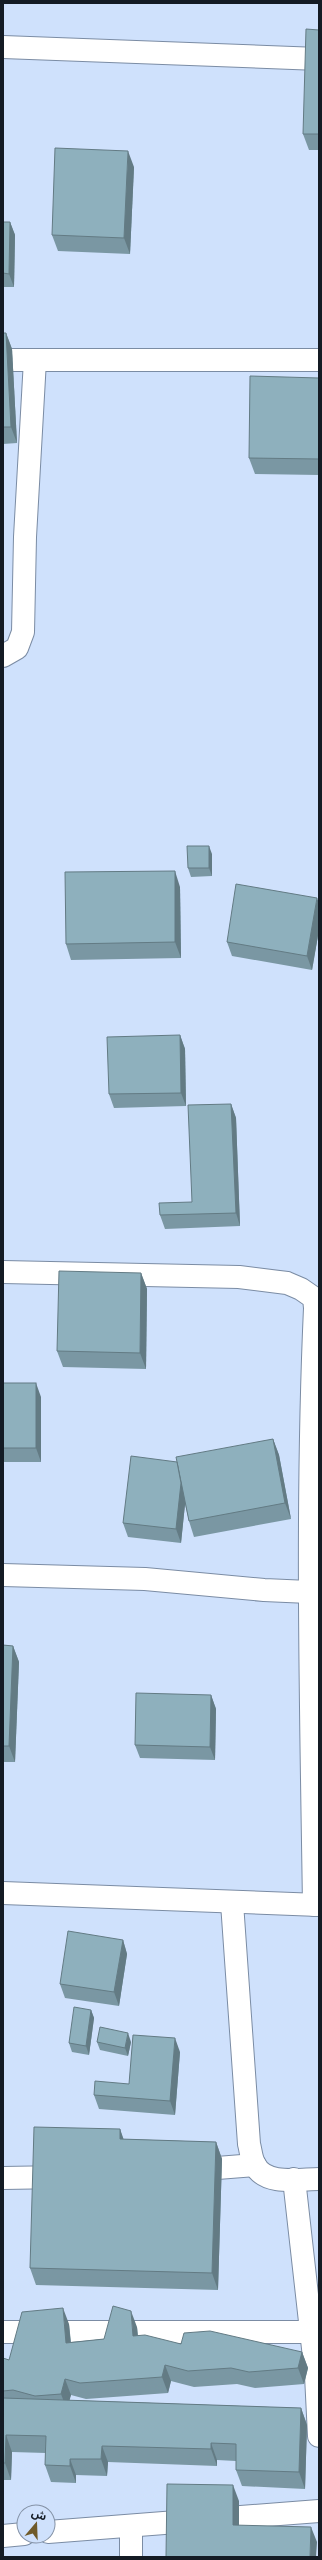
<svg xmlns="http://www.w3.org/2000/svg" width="322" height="2560" font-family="Quicksand,'Noto Sans Arabic',sans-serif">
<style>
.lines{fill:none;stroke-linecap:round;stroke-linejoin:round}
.street-casing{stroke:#7b8ca4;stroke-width:24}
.street{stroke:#fff;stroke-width:22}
.wall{fill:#7a97a3}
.shaded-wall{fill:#637b84}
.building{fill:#8eb0bd;stroke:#637b84}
</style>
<rect width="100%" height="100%" fill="#cfe1fc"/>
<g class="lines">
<defs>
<g id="street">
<path d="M3,47L319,59"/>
<path d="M3,360H319"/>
<path d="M3,656L17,648L23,632L25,537L35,360"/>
<path d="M3,1272L239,1277L287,1283L301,1289L314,1298L315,1308C306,1507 311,1706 314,1905"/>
<path d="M3,1575L145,1579L264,1590L309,1592"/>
<path d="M3,1893L319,1905"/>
<path d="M232,1903L249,2144C251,2151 251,2159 255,2165C265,2186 300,2179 319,2179"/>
<path d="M192,2170L255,2165"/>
<path d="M3,2178L62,2177"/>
<path d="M294,2179L316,2375L319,2436"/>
<path d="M3,2332H311"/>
<path d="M131,2526V2557"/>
<path d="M48,2532L319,2511"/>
<path d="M3,2536L24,2534"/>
</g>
</defs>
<use href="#street" class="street-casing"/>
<use href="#street" class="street"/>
</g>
<g class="wall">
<path d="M319,30V150H309L303,134Z"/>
<path d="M134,167L130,254L58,251L52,235Z"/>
<path d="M3,222H10L15,235L14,287H3Z"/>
<path d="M3,333H6L12,349L17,443L3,444Z"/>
<path d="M319,378V475L255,474L249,458Z"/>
<path d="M212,854V876L191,877L188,868Z"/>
<path d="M180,887L181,958L71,960L66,944Z"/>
<path d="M319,903V930L312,970L232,956L227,942Z"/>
<path d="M180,1035L185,1049L186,1106L114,1108L109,1094Z"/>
<path d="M231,1104L236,1118L240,1226L165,1229L160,1215L192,1202Z"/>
<path d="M141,1273L147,1289L146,1369L63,1367L57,1351Z"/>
<path d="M3,1383L41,1397V1462H3Z"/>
<path d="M273,1439L279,1455L291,1519L194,1537L189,1521L185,1504L181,1543L128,1537L123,1523L177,1462Z"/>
<path d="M3,1645L13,1646L19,1662L15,1762H3Z"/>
<path d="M211,1695L216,1709L215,1760L140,1758L135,1745Z"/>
<path d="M123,1940L127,1954L119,2006L65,1998L60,1984Z"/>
<path d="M91,2010L94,2018L89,2055L72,2052L69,2043Z"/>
<path d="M97,2042H131L128,2056L100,2050Z"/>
<path d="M180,2052L175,2115L99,2109L94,2095L129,2084Z"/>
<path d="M120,2129L123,2139L216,2142L222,2159L218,2290L36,2285L30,2268Z"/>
<path d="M69,2324L71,2342L104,2339L137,2327L138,2336L181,2344L302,2352L308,2368L304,2384L255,2388L237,2384L194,2387L171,2381L168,2393L86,2399L71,2395L69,2400L301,2408L307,2425L305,2489L242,2486L236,2470V2461L217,2460V2466L108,2462L107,2476L76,2475V2483L51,2482L45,2465L46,2453L12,2452L11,2480H3V2358L9,2360Z"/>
</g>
<g class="shaded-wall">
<path d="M128,151L134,167L130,254L124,238Z"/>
<path d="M10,222L15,235L14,287L9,274Z"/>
<path d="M6,333L12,349L17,443L11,427Z"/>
<path d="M209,846L212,854V876L209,868Z"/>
<path d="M175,871L180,887L181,958L175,942Z"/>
<path d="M317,898L319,903V930L312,970L307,956Z"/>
<path d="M180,1035L185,1049L186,1106L181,1093Z"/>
<path d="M231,1104L236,1118L240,1226L236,1213Z"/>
<path d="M141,1273L147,1289L146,1369L140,1353Z"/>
<path d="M36,1383L41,1397V1462L36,1448Z"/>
<path d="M273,1439L279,1455L291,1519L285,1503Z"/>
<path d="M178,1462L186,1495L181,1543L176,1529Z"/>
<path d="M13,1646L19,1662L15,1762L9,1746Z"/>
<path d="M211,1695L216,1709L215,1760L210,1747Z"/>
<path d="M123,1940L127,1954L119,2006L114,1992Z"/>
<path d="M91,2010L94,2018L89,2055L86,2046Z"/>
<path d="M128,2033L131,2042L128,2056L125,2048Z"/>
<path d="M175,2038L180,2052L175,2115L170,2101Z"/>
<path d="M120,2129L126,2146L120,2139Z"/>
<path d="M216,2142L222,2159L218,2290L212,2273Z"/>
<path d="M63,2308L69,2324L72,2359L66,2343Z"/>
<path d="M131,2311L137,2327L139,2352L133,2336Z"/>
<path d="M302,2352L308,2368L304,2384L298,2368Z"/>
<path d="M165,2365L171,2381L168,2393L162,2377Z"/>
<path d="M65,2379L71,2395L67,2410L61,2394Z"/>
<path d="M301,2408L307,2425L305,2489L299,2472Z"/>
<path d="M6,2435L12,2452L11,2480L5,2463Z"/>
<path d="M211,2443L217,2460V2466L211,2449Z"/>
<path d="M102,2446L108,2462L107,2476L101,2459Z"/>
<path d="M70,2459L76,2475V2483L70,2466Z"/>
<path d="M233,2485L239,2501V2541L233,2525Z"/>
<path d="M311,2527L317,2542L316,2557H310Z"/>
</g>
<g class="building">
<path d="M306,29L319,30V134H303Z"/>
<path d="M55,148L128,151L124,238L52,235Z"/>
<path d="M3,222H10L9,274L3,273Z"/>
<path d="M3,333H6L11,427H3Z"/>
<path d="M250,376L319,378V459L249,458Z"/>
<path d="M187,846H209V868H188Z"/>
<path d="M175,871V942L66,944L65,872Z"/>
<path d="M236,884L317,898L307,956L227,942Z"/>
<path d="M180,1035L181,1093L109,1094L107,1037Z"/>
<path d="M231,1104L236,1213L160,1215L159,1203L192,1202L188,1105Z"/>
<path d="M59,1271L141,1273L140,1353L57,1351Z"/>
<rect x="3" y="1383" width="33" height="65"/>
<path d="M273,1439L285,1503L189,1521L176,1457Z"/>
<path d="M131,1456L177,1462L181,1483L176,1529L123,1523Z"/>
<path d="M3,1645L13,1646L9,1746H3Z"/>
<path d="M136,1693L211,1695L210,1747L135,1745Z"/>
<path d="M68,1931L123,1940L114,1992L60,1984Z"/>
<path d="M74,2007L91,2010L86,2046L69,2043Z"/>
<path d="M100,2027L128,2033L125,2048L97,2042Z"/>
<path d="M133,2035L175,2038L170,2101L94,2095L95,2081L129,2084Z"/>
<path d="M34,2127L120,2129V2139L216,2142L212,2273L30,2268Z"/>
<path d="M113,2306L131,2311L133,2336L145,2335L181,2344L184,2333L210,2331L302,2352L298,2368L249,2372L231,2368L188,2371L165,2365L162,2377L80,2383L65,2379L61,2394L35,2396L13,2390L3,2391V2358L9,2360L22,2312L63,2308L66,2343L104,2339Z"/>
<path d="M3,2398L301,2408L299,2472L236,2470V2444L211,2443V2449L102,2446L101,2459H70V2466L45,2465L46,2436L6,2435L5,2463H3Z"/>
<path d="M167,2484L233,2485V2525L311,2527L310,2557H166Z"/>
</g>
<rect width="322" height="2560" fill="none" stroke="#141b24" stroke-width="8"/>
<g transform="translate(36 2524) rotate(19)"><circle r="19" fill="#cfe1fc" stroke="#8492a6"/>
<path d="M0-3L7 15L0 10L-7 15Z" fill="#6f5a29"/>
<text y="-6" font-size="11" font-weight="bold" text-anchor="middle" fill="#141b24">ش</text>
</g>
</svg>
